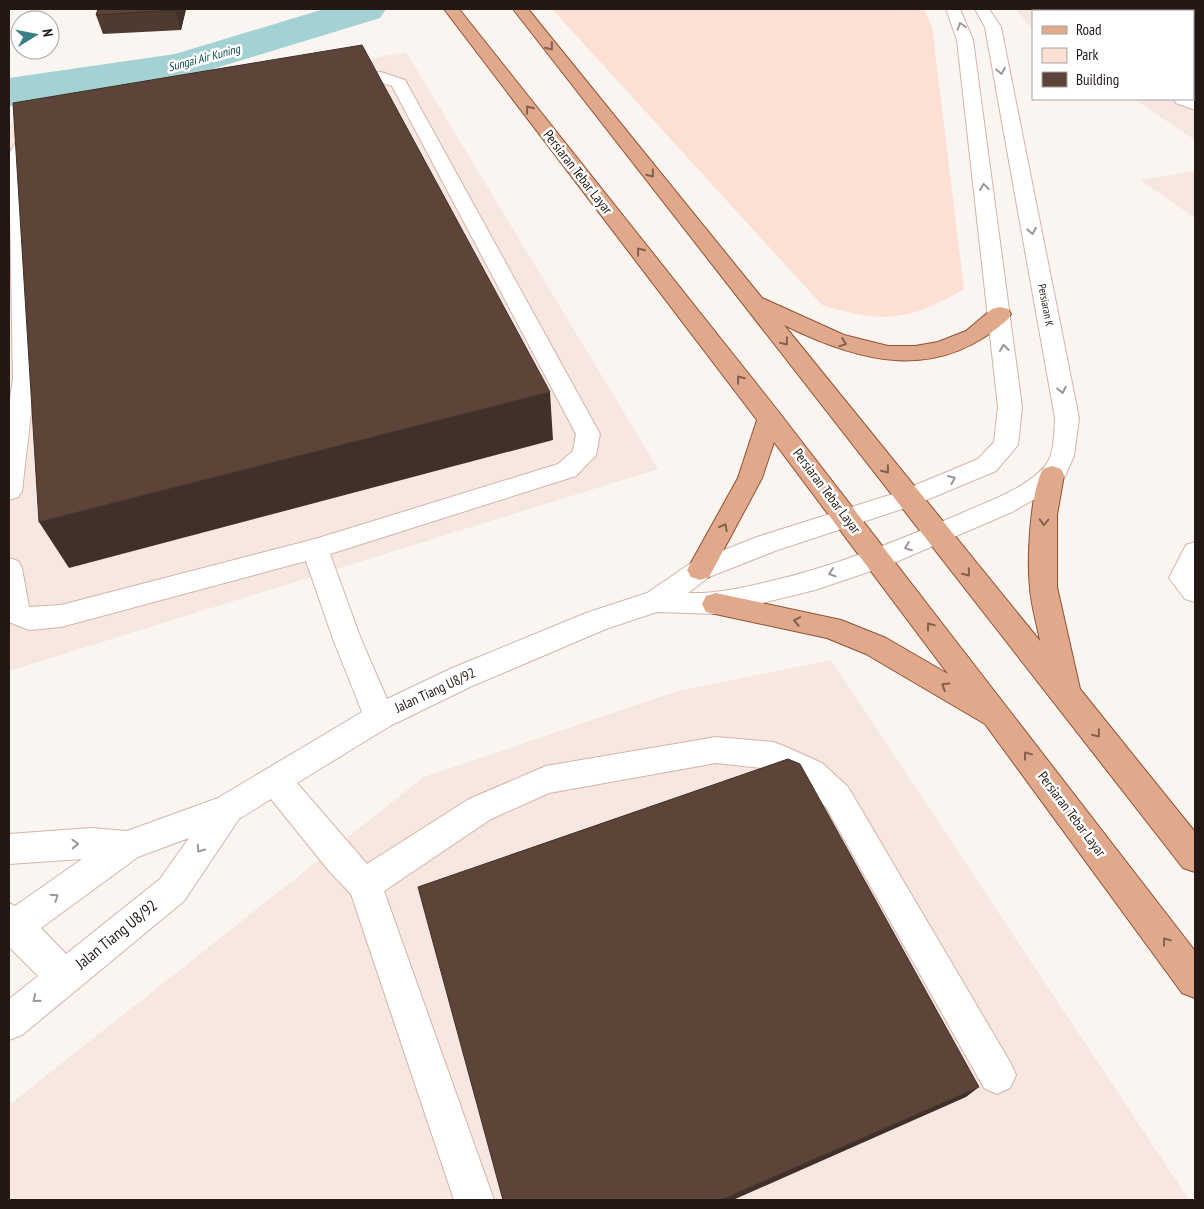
<svg xmlns="http://www.w3.org/2000/svg" width="1204" height="1209" font-family="'PT Sans Narrow',sans-serif">
<style>
.built{fill:#f6e7e0}
.green{fill:#fbe0d3}
.lines{fill:none;stroke-linecap:round;stroke-linejoin:round}
.river{fill:#a3d1d4;fill-rule:evenodd}
.minor-casing{stroke:#d2b5a7;stroke-width:2}
.major-casing{stroke:#905130;stroke-width:2}
.minor{fill:#fff;fill-rule:evenodd}
.major{fill:#e0a98c;fill-rule:evenodd}
.wall{fill:#4f3a30}
.shaded-wall{fill:#403027}
.building{fill:#5c4438;stroke:#403027}
.oneway{stroke:#9c9795}
.oneway2{stroke:#826050}
.labels{text-anchor:middle;stroke-width:5;stroke-linejoin:round;paint-order:stroke}
.far-street-label{font-size:11px;fill:#231813;stroke:#fff}
.far-water-label{font-size:12px;font-style:italic;fill:#0a4e53;stroke:#fff}
.street-label{font-size:14px;fill:#231813;stroke:#fff}
.near-street-label{font-size:16px;fill:#231813;stroke:#fff}
</style>
<rect width="100%" height="100%" fill="#fbf5f2"/>
<g class="built">
<path d="M1016,9H1195V140L1134,99H1193V11H1033V31Z"/>
<path d="M406,52L658,469L9,671V124Z"/>
<path d="M1195,171V218L1140,180Z"/>
<path d="M831,660L1189,1200H9V1105L424,777L678,691Z"/>
</g>
<path class="green" d="M552,9H924L932,27L964,289C909,321 883,324 822,305Z"/>
<g class="lines">
<path class="river" d="M324,9H386L380,18L180,79L9,106V78L175,54Z"/>
<defs>
<g id="minor">
<path d="M946,9H960L973,40L1022,407L1018,445L996,471L917,504L775,551L709,577L688,593C715,594 741,588 767,582C834,567 897,541 960,514C988,501 1024,490 1045,466C1055,454 1054,432 1055,418L985,27L975,9H989L1001,27L1079,418L1074,456L1065,476L1042,495L1012,512L889,565L815,590L717,614L657,612L606,629L470,687L390,726L297,783L367,864L469,799L546,766L716,737L773,742L784,746L822,763L848,787L1010,1062L1016,1075L1010,1088L997,1094L984,1088L826,807L800,783L770,769L716,763L549,793L491,819L384,891L494,1200H454L351,894L329,871L271,799L239,819L184,901L22,1035L9,1040V999L38,976L9,947V903L15,906L82,859L9,864V834L91,828L127,831L218,798L362,712L333,639L306,561L61,627L29,630L9,622V558L18,561L22,568L29,607L61,605L315,539L558,464L573,451L576,434L392,86L380,82L344,84L338,82L336,79L338,76L381,72L405,80L600,434L596,455L576,476L330,554L361,639L387,699L450,669L586,613L647,593L691,563L757,537L899,492L978,459L994,442L998,407L957,40ZM189,838L160,879L66,954L41,928L138,857Z"/>
<path d="M1044,9H1059L1060,11H1045Z"/>
<path d="M1163,9H1180L1179,11H1162Z"/>
<path d="M1193,98L1195,99V110L1176,103L1174,99Z"/>
<path d="M36,134L42,135L45,139L29,149L26,155L35,378L22,491L18,497L9,500V405L13,378L9,154L16,142Z"/>
<path d="M1195,542V602L1185,599L1169,578L1186,545Z"/>
</g>
<g id="major">
<path d="M444,9H459L778,411L1195,951V998L1182,993L985,724L866,654L827,638L706,612L702,604L706,596L716,593L841,620L886,638L948,674L774,442L762,478L709,577L700,580L691,577L687,570L738,478L757,420Z"/>
<path d="M513,9H528L762,298L844,335L888,346H915L938,342L966,331L992,309L1000,307L1008,309L1011,314L1008,319C937,383 861,363 784,325L1040,641C1037,624 1031,605 1030,588C1027,560 1030,492 1043,469L1052,466L1061,469L1064,475L1057,515V587L1080,689L1195,832V872L1183,868Z"/>
</g>
</defs>
<use href="#minor" class="minor-casing"/>
<use href="#major" class="major-casing"/>
<use href="#minor" class="minor"/>
<use href="#major" class="major"/>
</g>
<g class="wall">
<path d="M98,9H186L181,30L103,34L96,15Z"/>
<path d="M1195,25V85L1193,84V27Z"/>
</g>
<g class="shaded-wall">
<path d="M175,9H186L181,30L175,10Z"/>
<path d="M550,392L553,440L69,568L39,522Z"/>
<path d="M979,1087L966,1097L733,1200H721Z"/>
</g>
<g class="building">
<path d="M98,9H175V10L96,15Z"/>
<path d="M1195,25V61L1193,60V27Z"/>
<path d="M362,45L550,392L39,522L13,103Z"/>
<path d="M788,759L800,764L979,1087L721,1200H503L418,887Z"/>
</g>
<defs><path id="oneway-chevron" d="M-2-3.5L2.5 0L-2 3.5" fill="none" stroke-width="1.6" stroke-linecap="round" stroke-linejoin="round" transform="scale(1.25)"/></defs>
<g class="oneway">
<use href="#oneway-chevron" transform="translate(961 26) rotate(-108)"/>
<use href="#oneway-chevron" transform="translate(1001 71) rotate(79)"/>
<use href="#oneway-chevron" transform="translate(984 187) rotate(-97)"/>
<use href="#oneway-chevron" transform="translate(1032 231) rotate(79)"/>
<use href="#oneway-chevron" transform="translate(1004 348) rotate(-96)"/>
<use href="#oneway-chevron" transform="translate(1062 390) rotate(79)"/>
<use href="#oneway-chevron" transform="translate(952 479) rotate(-23)"/>
<use href="#oneway-chevron" transform="translate(908 547) rotate(159)"/>
<use href="#oneway-chevron" transform="translate(832 573) rotate(162)"/>
<use href="#oneway-chevron" transform="translate(75 844) rotate(-2)"/>
<use href="#oneway-chevron" transform="translate(200 849) rotate(125)"/>
<use href="#oneway-chevron" transform="translate(55 897) rotate(-35)"/>
<use href="#oneway-chevron" transform="translate(36 999) rotate(140)"/>
</g>
<g class="oneway2">
<use href="#oneway-chevron" transform="translate(550 47) rotate(51)"/>
<use href="#oneway-chevron" transform="translate(529 109) rotate(-128)"/>
<use href="#oneway-chevron" transform="translate(651 174) rotate(51)"/>
<use href="#oneway-chevron" transform="translate(640 251) rotate(-128)"/>
<use href="#oneway-chevron" transform="translate(785 342) rotate(52)"/>
<use href="#oneway-chevron" transform="translate(843 343) rotate(19)"/>
<use href="#oneway-chevron" transform="translate(740 379) rotate(-128)"/>
<use href="#oneway-chevron" transform="translate(886 470) rotate(52)"/>
<use href="#oneway-chevron" transform="translate(1044 522) rotate(92)"/>
<use href="#oneway-chevron" transform="translate(724 527) rotate(-62)"/>
<use href="#oneway-chevron" transform="translate(967 573) rotate(51)"/>
<use href="#oneway-chevron" transform="translate(797 621) rotate(-169)"/>
<use href="#oneway-chevron" transform="translate(930 626) rotate(-127)"/>
<use href="#oneway-chevron" transform="translate(945 686) rotate(-148)"/>
<use href="#oneway-chevron" transform="translate(1097 734) rotate(51)"/>
<use href="#oneway-chevron" transform="translate(1027 755) rotate(-127)"/>
<use href="#oneway-chevron" transform="translate(1166 941) rotate(-127)"/>
</g>
<g class="labels">
<g class="far-street-label">
<text transform="translate(1046 305) rotate(79)" y="4">Persiaran K</text>
</g>
<g class="far-water-label">
<text transform="translate(204 58) rotate(-15)" y="4">Sungai Air Kuning</text>
</g>
<g class="street-label">
<text transform="translate(578 172) rotate(52)" y="5">Persiaran Tebar Layar</text>
<text transform="translate(827 491) rotate(53)" y="5">Persiaran Tebar Layar</text>
<text transform="translate(435 690) rotate(-25)" y="5">Jalan Tiang U8/92</text>
<text transform="translate(1072 814) rotate(53)" y="5">Persiaran Tebar Layar</text>
</g>
<g class="near-street-label">
<text transform="translate(116 934) rotate(-39)" y="6">Jalan Tiang U8/92</text>
</g>
</g>
<rect width="1204" height="1209" fill="none" stroke="#231813" stroke-width="20"/>
<rect x="1032" y="10" width="162" height="90" fill="#ffffff" stroke="#a7a3a1"/>
<rect x="1042" y="26" width="25" height="8" fill="#e0a98c" stroke="#a7a3a1"/>
<text x="1076" y="35" font-size="15" fill="#231813">Road</text>
<rect x="1042" y="48" width="25" height="15" fill="#fbe0d3" stroke="#a7a3a1"/>
<text x="1076" y="60" font-size="15" fill="#231813">Park</text>
<rect x="1042" y="72" width="25" height="15" fill="#5c4438" stroke="#a7a3a1"/>
<text x="1076" y="85" font-size="15" fill="#231813">Building</text>
<g transform="translate(35 35) rotate(80)"><circle r="24" fill="#ffffff" stroke="#a7a3a1"/>
<path d="M0-4L9 19L0 12L-9 19Z" fill="#378085"/>
<text y="-8" font-size="14" font-weight="bold" text-anchor="middle" fill="#231813">N</text>
</g>
</svg>
